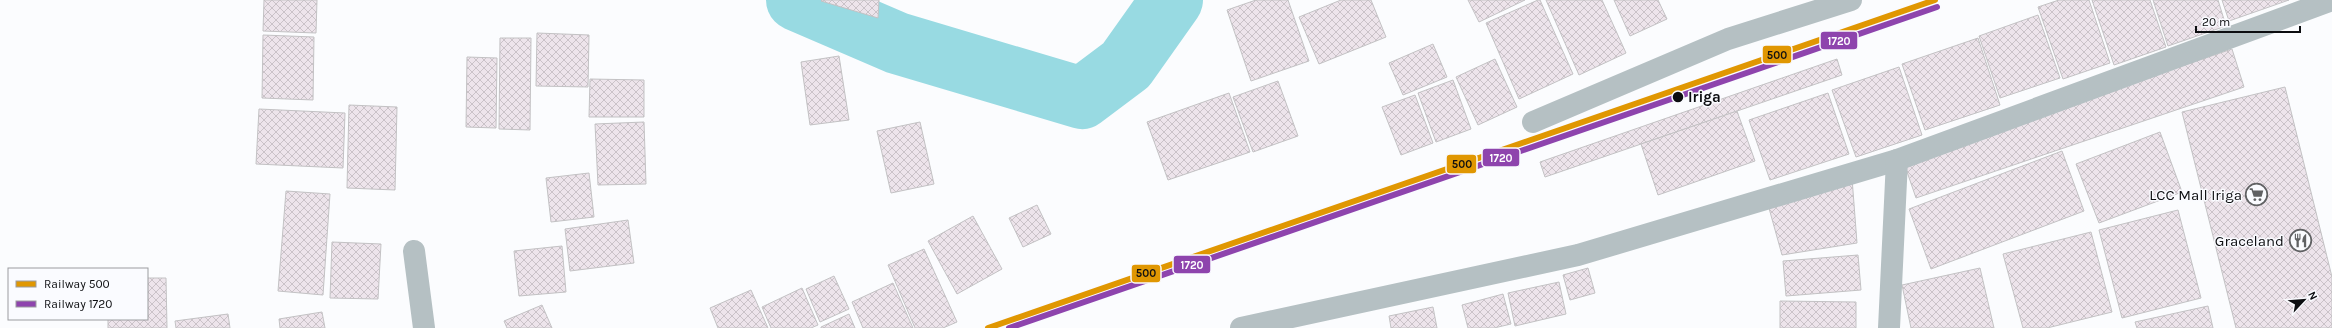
<svg xmlns="http://www.w3.org/2000/svg" width="2332" height="328" font-family="Karla,sans-serif">
<style>
.lines{fill:none;stroke-linecap:round;stroke-linejoin:round}
.river{stroke:#98dae2;stroke-width:62}
.building{fill:url(#building-cross-hatch);stroke:#c3c2c4}
.minor{stroke:#b5c0c3;stroke-width:22}
.rail-1-casing{stroke:#fafbff;stroke-width:9}
.rail-2-casing{stroke:#fafbff;stroke-width:9}
.rail-1{stroke:#e09702;stroke-width:6}
.rail-2{stroke:#8e44ad;stroke-width:6}
.stop-dot{fill:#0c0d10;stroke:#fafbff;stroke-width:1.5}
.labels{text-anchor:middle;stroke-width:3;stroke-linejoin:round;paint-order:stroke}
.stop-label{font-size:15px;font-weight:bold;fill:#0c0d10;stroke:#fafbff;text-anchor:start}
.poi-label{font-size:15px;fill:#0c0d10;stroke:#fafbff;text-anchor:end}
.line-badge{stroke:#fafbff;stroke-width:1.5}
.badge-label{font-size:11px;text-anchor:middle;font-weight:bold;fill:#fff}
.pale-badge-label{font-size:11px;text-anchor:middle;font-weight:bold;fill:#111}
</style>
<defs>
<pattern id="building-cross-hatch" width="8" height="8" patternUnits="userSpaceOnUse"><rect width="8" height="8" fill="#ede4eb"/><path d="M0 0l8 8M0 8l8-8" fill="none" stroke="#cac2c8"/></pattern>
</defs>
<rect width="100%" height="100%" fill="#fbfcfe"/>
<g class="lines">
<path class="river" d="M797,0L897,43L1082,98L1126,65L1172,0"/>
</g>
<g class="building">
<path d="M264,0H317L316,33L263,31Z"/>
<path d="M822,0H879L878,18L821,1Z"/>
<path d="M1256,0H1288L1309,61L1251,81L1227,10Z"/>
<path d="M1341,0H1371L1386,37L1319,64L1299,17Z"/>
<path d="M1468,0H1525L1479,22Z"/>
<path d="M1538,0H1540L1573,74L1519,99L1486,23Z"/>
<path d="M1546,0H1602L1626,53L1579,75Z"/>
<path d="M1614,0H1658L1667,19L1630,36Z"/>
<path d="M2059,0H2089L2110,63L2063,79L2038,7Z"/>
<path d="M2092,0H2150L2166,47L2114,65Z"/>
<path d="M2153,0H2218L2226,26L2168,46Z"/>
<path d="M2222,0H2289L2229,21Z"/>
<path d="M2038,15L2060,78L2000,98L1979,36Z"/>
<path d="M537,33L589,35L588,87L536,86Z"/>
<path d="M263,35L314,37L313,100L262,98Z"/>
<path d="M500,38H531L530,130L499,129Z"/>
<path d="M1978,38L2000,105L1925,130L1902,64Z"/>
<path d="M1433,44L1447,77L1403,95L1389,63Z"/>
<path d="M2232,49L2244,87L1916,198L1903,160Z"/>
<path d="M839,56L849,120L810,125L801,62Z"/>
<path d="M467,57L497,58L496,128L466,127Z"/>
<path d="M1495,59L1517,107L1478,125L1456,77Z"/>
<path d="M1837,59L1842,75L1545,177L1540,162Z"/>
<path d="M1899,67L1922,135L1856,157L1832,90Z"/>
<path d="M590,79L644,80V117H589Z"/>
<path d="M1453,80L1471,129L1436,142L1418,93Z"/>
<path d="M1278,81L1298,136L1253,152L1233,97Z"/>
<path d="M2285,87L2332,277V328H2236L2182,112Z"/>
<path d="M1229,93L1250,152L1168,180L1147,122Z"/>
<path d="M1828,93L1849,154L1770,180L1749,120Z"/>
<path d="M1415,95L1433,143L1401,155L1382,107Z"/>
<path d="M349,105L397,107L395,190L347,188Z"/>
<path d="M259,109L345,113L343,168L256,164Z"/>
<path d="M1737,111L1755,161L1658,195L1641,144Z"/>
<path d="M644,122L646,184L598,185L595,124Z"/>
<path d="M920,122L934,184L891,193L877,131Z"/>
<path d="M2160,132L2182,192L2099,223L2076,164Z"/>
<path d="M2062,151L2084,211L1931,269L1909,209Z"/>
<path d="M589,173L594,217L551,222L546,178Z"/>
<path d="M1852,178L1857,243L1782,255L1767,201Z"/>
<path d="M286,191L330,194L323,295L278,291Z"/>
<path d="M1037,205L1051,234L1023,247L1009,218Z"/>
<path d="M2178,210L2201,298L2122,318L2099,230Z"/>
<path d="M973,216L1002,269L957,294L928,241Z"/>
<path d="M628,220L634,263L570,271L565,229Z"/>
<path d="M2091,232L2112,312L2047,328H2023L2003,254Z"/>
<path d="M332,242L381,244L378,299L330,298Z"/>
<path d="M562,246L566,292L519,296L514,251Z"/>
<path d="M924,249L957,322L943,328H915L888,265Z"/>
<path d="M1858,255L1861,290L1786,296L1783,261Z"/>
<path d="M1588,268L1595,293L1570,300L1563,275Z"/>
<path d="M1980,268L1994,328H1911L1902,285Z"/>
<path d="M834,276L849,309L820,322L806,289Z"/>
<path d="M147,278H166L167,328H108V319H147Z"/>
<path d="M1559,282L1566,314L1515,326L1508,293Z"/>
<path d="M893,283L913,328H863L852,302Z"/>
<path d="M802,288L818,325L811,328H771L762,307Z"/>
<path d="M751,290L768,328H718L710,308Z"/>
<path d="M1503,294L1511,324L1494,328H1468L1462,305Z"/>
<path d="M1780,301L1856,302V328H1780Z"/>
<path d="M542,305L552,328H507L504,321Z"/>
<path d="M2208,306L2213,328H2137L2135,322Z"/>
<path d="M1433,307L1437,328H1391L1389,316Z"/>
<path d="M322,312L325,328H280L279,319Z"/>
<path d="M228,314L230,328H176L175,321Z"/>
<path d="M849,314L855,328H821V327Z"/>
</g>
<g class="lines">
<g class="minor">
<path d="M1533,122L1728,39L1851,0"/>
<path d="M414,251L424,328"/>
<path d="M1241,328L1578,255L1897,160L2332,0"/>
<path d="M1889,328L1897,160"/>
</g>
<defs>
<path id="rail-1" d="M988,328L1935,0"/>
<path id="rail-2" d="M1009,328L1937,7"/>
</defs>
<use href="#rail-1" class="rail-1-casing"/>
<use href="#rail-2" class="rail-2-casing"/>
<use href="#rail-1" class="rail-1"/>
<use href="#rail-2" class="rail-2"/>
</g>
<defs>
<symbol id="supermarket-ring" viewBox="-11 -11 22 22"><circle r="9.5" fill="#fafbff" stroke="#606163" stroke-width="1.5"/><path d="M-6-5.5h2.5l.6 2H6L4.5 2H-2.5L-4.4-4H-6ZM-1.5 3.2a1.3 1.3 0 1 0 .1 0ZM3 3.2a1.3 1.3 0 1 0 .1 0Z" fill="#606163"/></symbol>
<symbol id="restaurant-ring" viewBox="-11 -11 22 22"><circle r="9.5" fill="#fafbff" stroke="#606163" stroke-width="1.5"/><path d="M-5-6h1v4h1v-4h1v4h1v-4h1v5L-1.5 .5V6h-2V.5L-5-1ZM5-6V6H3V1.5H1.5Q1.5-4 5-6Z" fill="#606163"/></symbol>
</defs>
<g fill-rule="evenodd">
<use href="#supermarket-ring" x="2244" y="182" width="25" height="25"/>
<use href="#restaurant-ring" x="2288" y="228" width="25" height="25"/>
</g>
<circle class="stop-dot" cx="1678" cy="97" r="6"/>
<g class="labels">
<g class="stop-label">
<text x="1688" y="102">Iriga</text>
</g>
<g class="poi-label">
<text x="2242" y="200">LCC Mall Iriga</text>
<text x="2284" y="246">Graceland</text>
</g>
</g>
<g class="line-badge">
<rect x="1820" y="31" width="38" height="19" rx="4" fill="#8e44ad"/>
<rect x="1762" y="45" width="30" height="19" rx="4" fill="#e09702"/>
<rect x="1482" y="148" width="38" height="19" rx="4" fill="#8e44ad"/>
<rect x="1446" y="154" width="31" height="20" rx="4" fill="#e09702"/>
<rect x="1173" y="255" width="38" height="19" rx="4" fill="#8e44ad"/>
<rect x="1131" y="264" width="30" height="19" rx="4" fill="#e09702"/>
</g>
<g class="badge-label">
<text x="1839" y="45">1720</text>
<text x="1501" y="162">1720</text>
<text x="1192" y="269">1720</text>
</g>
<g class="pale-badge-label">
<text x="1777" y="59">500</text>
<text x="1462" y="168">500</text>
<text x="1146" y="277">500</text>
</g>
<rect x="8" y="268" width="140" height="52" fill="#fafbff" stroke="#9b9c9f"/>
<rect x="16" y="281" width="20" height="6" fill="#e09702" stroke="#9b9c9f"/>
<text x="44" y="288" font-size="12" fill="#0c0d10">Railway 500</text>
<rect x="16" y="301" width="20" height="6" fill="#8e44ad" stroke="#9b9c9f"/>
<text x="44" y="308" font-size="12" fill="#0c0d10">Railway 1720</text>
<g transform="translate(2304 300) rotate(64)" stroke="#fafbff" stroke-width="3" paint-order="stroke">
<path d="M0-3L7 15L0 10L-7 15Z" fill="#0c0d10"/>
<text y="-6" font-size="11" font-weight="bold" text-anchor="middle" fill="#0c0d10">N</text>
</g>
<path d="M2196 26v6h104v-6" fill="none" stroke="#0c0d10" stroke-width="2"/>
<text x="2202" y="26" font-size="12" fill="#0c0d10" stroke="#fafbff" stroke-width="3" paint-order="stroke">20 m</text>
</svg>
